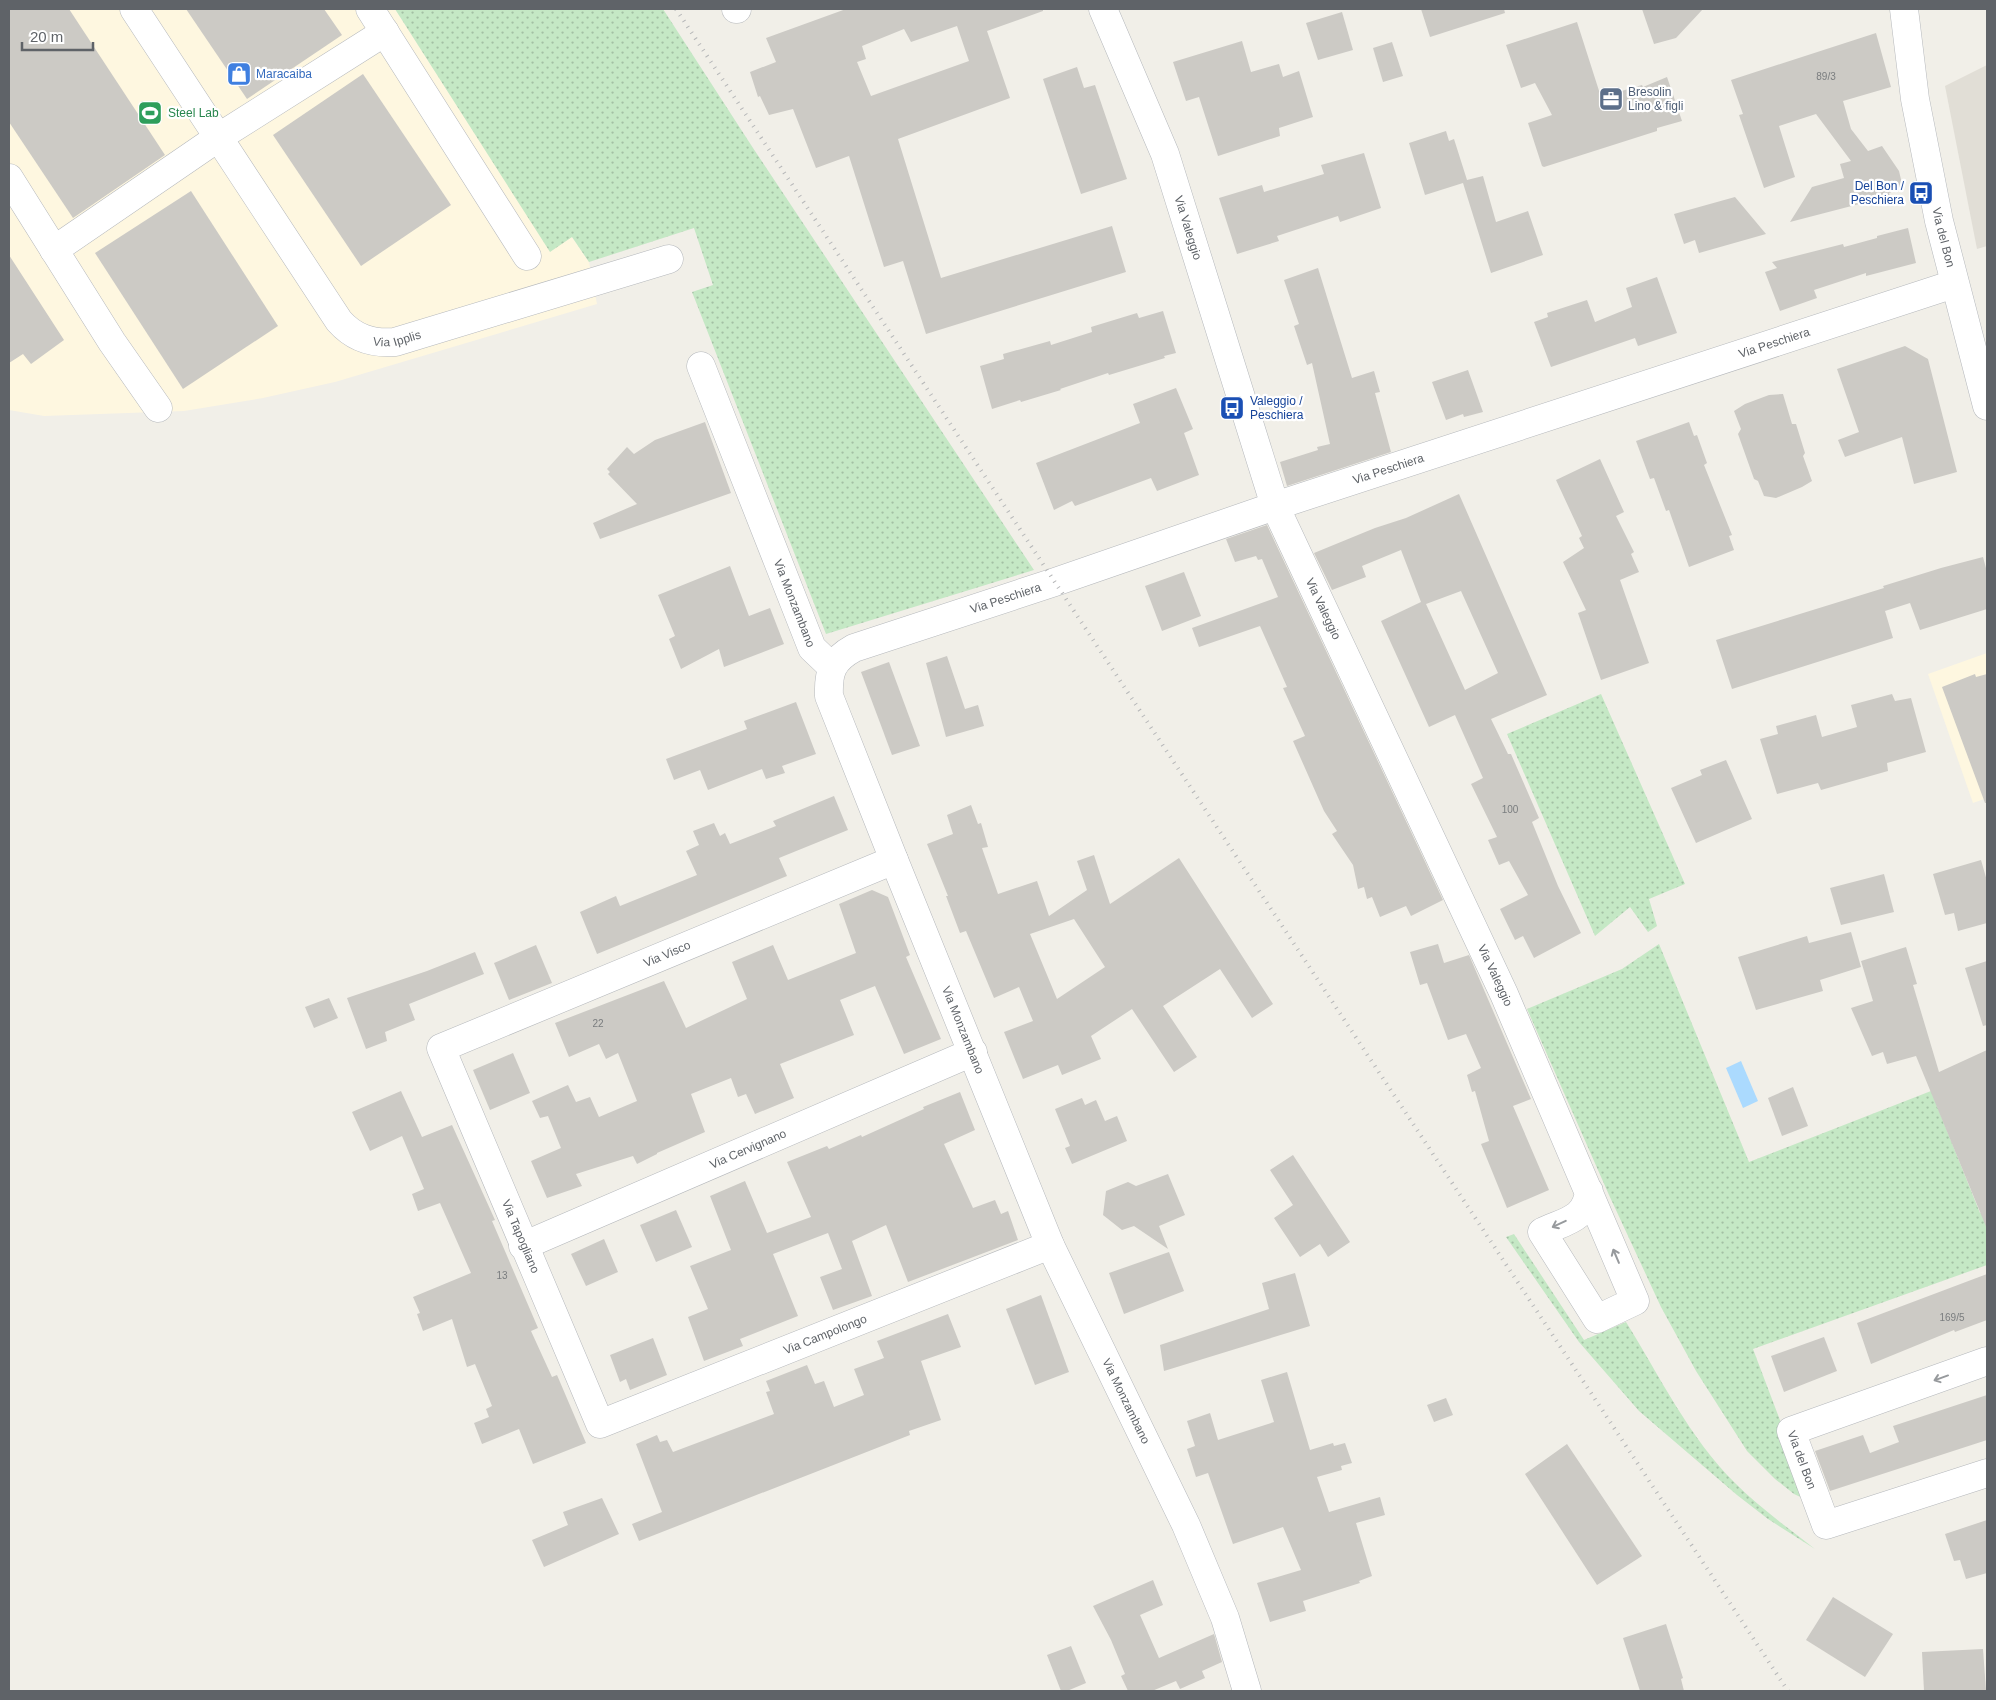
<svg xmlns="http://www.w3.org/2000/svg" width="1996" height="1700" font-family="Helvetica,sans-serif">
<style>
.commercial{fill:#fef7e0}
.education{fill:#e1ded6}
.grass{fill:url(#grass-dots)}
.water{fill:#abdafe}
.building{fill:#cccac5;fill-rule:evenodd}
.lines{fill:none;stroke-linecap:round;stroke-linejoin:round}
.minor-casing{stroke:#b5b8bc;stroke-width:29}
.tertiary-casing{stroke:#b5b8bc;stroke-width:29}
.minor{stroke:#fff;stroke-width:28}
.tertiary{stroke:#fff;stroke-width:28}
.rail{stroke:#b6b7b8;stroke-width:4;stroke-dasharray:1 6;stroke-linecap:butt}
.oneway{stroke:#979a9d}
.labels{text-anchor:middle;stroke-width:4.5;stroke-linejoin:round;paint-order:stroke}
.number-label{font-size:10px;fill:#7a7d7f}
.shop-label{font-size:12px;fill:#366cbe;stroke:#fff;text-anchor:start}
.service-label{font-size:12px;fill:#4e5e75;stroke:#fff;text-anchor:start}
.leisure-label{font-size:12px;fill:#27864d;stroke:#fff;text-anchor:start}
.transit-label{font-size:12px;fill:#164399;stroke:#fff;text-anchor:end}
.street-label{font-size:12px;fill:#5f6368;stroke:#fff}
</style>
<defs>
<pattern id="grass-dots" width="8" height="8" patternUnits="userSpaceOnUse" patternTransform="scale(1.25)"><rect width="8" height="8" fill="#c5e8c5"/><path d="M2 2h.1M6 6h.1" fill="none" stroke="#a3c0a4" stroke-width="1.8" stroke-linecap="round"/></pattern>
</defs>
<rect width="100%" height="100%" fill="#f1efe8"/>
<g class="commercial">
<path d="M9,9H395L550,251L572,237L589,262L597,304L335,382L263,398L184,411L44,416L9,410Z"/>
<path d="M1987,653V798L1973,803L1928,674Z"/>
</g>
<path class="education" d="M1987,65V246L1977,249L1945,86Z"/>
<g class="grass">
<path d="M395,9H663L753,148L1034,570L826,634L692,292L713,285L694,228L589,262L572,237L550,252Z"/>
<path d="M1601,694L1685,884L1649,899L1657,926L1648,932L1630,907L1595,936L1507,734Z"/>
<path d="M1659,944L1749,1162L1931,1091L1980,1213L1987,1212V1265L1753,1349L1811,1502L1794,1494L1775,1479L1747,1451L1696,1371L1661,1307L1609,1195L1527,1009L1622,969Z"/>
<path d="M1514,1234L1584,1340L1626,1322C1659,1375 1690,1439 1735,1483C1759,1507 1788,1528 1815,1549L1768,1519L1737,1495L1639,1411L1579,1342L1506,1237Z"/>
</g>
<path class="water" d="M1741,1061L1758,1101L1743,1108L1726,1068Z"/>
<g class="building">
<path d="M9,9H69L165,155L73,218L9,122Z"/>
<path d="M186,9H324L342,35L247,99Z"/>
<path d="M846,9H1043V11L987,31L1010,98L898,139L941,278L1112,226L1126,272L926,334L903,261L884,267L849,156L816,168L793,109L769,115L760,96L758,97L750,72L776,62L766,38ZM957,26L969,61L871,96L857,62L866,59L862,46L904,29L911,42Z"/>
<path d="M1421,9H1504L1505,13L1430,37Z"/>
<path d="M1642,9H1703L1676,38L1654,44Z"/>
<path d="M1342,12L1353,50L1318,60L1306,23Z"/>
<path d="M1577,22L1601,97L1642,85L1643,87L1667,77L1682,121L1657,128V131L1544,167L1542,166L1528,123L1552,115L1535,83L1521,88L1506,45Z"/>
<path d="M1876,33L1891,87L1843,101L1851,129L1868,151L1882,146L1899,171L1903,188L1889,193L1890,196L1790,222L1812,187L1844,178L1840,164L1851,161L1816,114L1779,126L1795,177L1764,188L1739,115L1743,114L1731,80Z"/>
<path d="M1242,41L1251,72L1279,64L1283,77L1299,71L1313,117L1279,128L1280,136L1218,156L1199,97L1186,101L1173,62Z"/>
<path d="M1392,42L1403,76L1383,82L1373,48Z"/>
<path d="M1077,67L1084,88L1095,85L1127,179L1081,194L1043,79Z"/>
<path d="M363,74L451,205L361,266L273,135Z"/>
<path d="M1446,131L1449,141L1454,139L1467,180L1483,176L1496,222L1528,211L1543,255L1491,273L1463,183L1425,195L1409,143Z"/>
<path d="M1364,153L1381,208L1340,222L1338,216L1277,236L1279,241L1237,254L1219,198L1262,185L1264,192L1324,174L1321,165Z"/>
<path d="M191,191L278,326L183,389L95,253Z"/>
<path d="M1735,197L1766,234L1699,253L1695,240L1684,244L1674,214Z"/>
<path d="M1908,228L1916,263L1866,276V273L1814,290L1817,298L1780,311L1765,272L1777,268L1772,262L1843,244L1844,247L1877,238V236Z"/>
<path d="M9,255L64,340L31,364L23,354L9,363Z"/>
<path d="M1318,268L1352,378L1374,371L1380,392L1375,393L1391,452L1287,486L1280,462L1318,450L1317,447L1330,444L1312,363L1307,365L1294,326L1299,324L1284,280Z"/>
<path d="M1657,277L1677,333L1638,346L1635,338L1551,367L1534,322L1548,317L1547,313L1587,300L1595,322L1632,307L1626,288Z"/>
<path d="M1163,311L1176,353L1164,356L1165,358L1109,375L1108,373L1060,389L1061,390L1021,402L1020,400L992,409L980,366L1004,359L1003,354L1050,341L1051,345L1092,332L1091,327L1137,313L1139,318Z"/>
<path d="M1905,346L1928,359L1957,472L1914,484L1902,437L1845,457L1838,440L1859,432L1837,369Z"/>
<path d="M1468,370L1483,412L1464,417L1463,414L1446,420L1432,382Z"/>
<path d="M1176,388L1193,429L1184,433L1199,475L1157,491L1151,478L1075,506L1072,501L1054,510L1036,463L1140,423L1133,404Z"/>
<path d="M1783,394L1792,424H1796L1805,453L1803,456L1812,481L1802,487L1776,498L1764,496L1758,481L1754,479L1738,434L1741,429L1734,411L1745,404L1769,395Z"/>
<path d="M705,422L731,493L600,539L593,523L637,504L608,474L610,472L607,469L627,447L634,454L655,440Z"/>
<path d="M1689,422L1694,436L1697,435L1707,463L1704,465L1732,535L1729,536L1734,550L1689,567L1669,510L1666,511L1654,478L1650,479L1636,441Z"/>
<path d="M1600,459L1624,512L1616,516L1634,552L1631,554L1639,572L1620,580L1649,663L1601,680L1578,613L1586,610L1563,562L1584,548L1579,538L1582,536L1556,480Z"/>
<path d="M1459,494L1547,695L1491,719L1508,754H1511L1539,818L1532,822L1558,886L1581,933L1534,958L1523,936L1515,940L1500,909L1528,895L1509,861L1499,865L1488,840L1497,837L1471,784L1483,778L1455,715L1429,727L1381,621L1421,602L1401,550L1362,566L1366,577L1332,590L1314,553L1375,528L1406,518ZM1461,591L1498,673L1465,690L1426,604Z"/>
<path d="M1267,525L1443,900L1411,916L1406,906L1380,917L1372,897L1367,899L1364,887L1358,889L1353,865L1332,834L1337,831L1324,811L1293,741L1305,736L1283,688L1287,687L1260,626L1199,647L1192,628L1278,597L1262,559L1258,560L1256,556L1235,562L1226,539Z"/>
<path d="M1983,557L1987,572V609L1920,630L1910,603L1885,611L1893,638L1732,689L1716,640L1884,588L1883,586L1941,568Z"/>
<path d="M730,566L749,616L770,608L784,644L724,667L719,649L681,669L669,639L675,636L658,595Z"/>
<path d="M1184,572L1201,616L1162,631L1145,586Z"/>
<path d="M947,656L965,709L978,705L984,726L946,737L926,663Z"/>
<path d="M889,662L920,746L892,755L861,672Z"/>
<path d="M1975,674L1976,677L1987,674V803H1985L1942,687Z"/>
<path d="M1892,694L1895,701L1911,698L1926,752L1887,763L1888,771L1821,790L1818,783L1777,794L1760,739L1778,734L1776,726L1816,715L1822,737L1857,727L1851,705Z"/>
<path d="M796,702L816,754L782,766L785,773L766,779L762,769L708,790L700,770L674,780L666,759L747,729L744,721Z"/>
<path d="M1726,760L1752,819L1696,843L1671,788L1702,775L1700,770Z"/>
<path d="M834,796L848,830L779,858L787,876L597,954L580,912L616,896L620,906L697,875L686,851L699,845L693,831L714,823L720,836L725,833L730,844L776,826L773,821Z"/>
<path d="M971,805L978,824L981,823L988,847L982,848L998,894L1037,881L1049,916L1087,890L1077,861L1094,855L1110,904L1179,858L1273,1004L1252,1018L1220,969L1163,1006L1197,1057L1174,1072L1132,1009L1091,1036L1101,1059L1062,1075L1058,1065L1023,1079L1004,1032L1033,1021L1019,987L994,998L966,931L960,933L946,896H948L927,844L953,834L947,815ZM1074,919L1105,967L1057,999L1030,934Z"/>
<path d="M1981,860L1987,881V923L1958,931L1954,913L1945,915L1933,874Z"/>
<path d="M1884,874L1894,912L1841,925L1830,888Z"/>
<path d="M872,890L888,897L910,955L906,957L941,1039L904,1054L875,986L840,1000L854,1035L780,1064L794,1098L755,1114L746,1094L738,1097L731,1078L691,1094L705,1132L657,1153V1154L637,1164L633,1156L576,1174L582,1186L547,1198L531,1161L561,1148L548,1116L540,1118L532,1101L568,1085L576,1102L590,1097L599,1117L637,1101L618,1053L606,1059L599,1044L569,1057L555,1023L664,981L686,1028L747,999L732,962L773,945L788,980L856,953L839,904Z"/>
<path d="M1851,932L1861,967L1820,980L1823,991L1756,1010L1738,957L1807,936L1809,943Z"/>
<path d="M1438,944L1444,963L1469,955L1531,1099L1513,1106L1549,1190L1507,1208L1481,1144L1489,1141L1475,1091L1472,1092L1467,1075L1481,1068L1466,1034L1448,1040L1427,983L1420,985L1410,952Z"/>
<path d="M536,945L552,983L509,1000L494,963Z"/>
<path d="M1906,947L1917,984L1913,985L1939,1072L1987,1050V1229L1916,1056L1887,1064L1883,1052L1872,1056L1851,1008L1873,1001L1861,961Z"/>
<path d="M475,952L484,974L409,1004L415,1020L385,1032L387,1041L366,1049L347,998L427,971Z"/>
<path d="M1987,961V1025L1983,1026L1965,968Z"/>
<path d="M329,998L338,1018L314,1028L305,1007Z"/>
<path d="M513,1053L530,1093L490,1110L473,1070Z"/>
<path d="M1793,1087L1808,1126L1782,1136L1768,1098Z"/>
<path d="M401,1091L422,1137L452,1125L495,1220L492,1221L538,1328L531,1331L552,1377L557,1375L586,1443L533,1464L519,1429L482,1444L474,1423L489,1417L486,1409L492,1406L475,1364L467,1367L452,1319L423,1331L417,1314L420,1313L413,1297L471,1273L440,1203L418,1211L412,1194L424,1189L402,1136L370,1151L352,1112Z"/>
<path d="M960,1092L975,1130L944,1144L973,1208L995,1200L1001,1214L1008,1211L1018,1240L908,1282L886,1225L852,1241L872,1296L833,1310L820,1277L842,1269L828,1233L773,1254L798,1316L740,1339L743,1346L704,1361L688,1317L708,1309L690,1266L731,1250L710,1196L745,1181L767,1233L811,1217L787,1162L827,1146L829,1149L861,1135L862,1137L924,1109L923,1107Z"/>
<path d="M1082,1098L1085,1105L1096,1100L1105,1121L1117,1116L1127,1141L1072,1164L1065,1148L1070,1146L1055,1109Z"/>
<path d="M1293,1155L1350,1242L1328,1257L1320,1244L1300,1257L1274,1218L1293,1205L1270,1170Z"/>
<path d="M1168,1174L1185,1215L1159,1226L1168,1249L1134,1226L1122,1230L1103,1215L1106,1191L1128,1182L1136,1186Z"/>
<path d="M676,1210L692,1247L656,1262L640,1225Z"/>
<path d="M604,1239L618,1272L586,1286L571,1254Z"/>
<path d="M1169,1252L1184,1291L1124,1314L1109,1273Z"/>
<path d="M1295,1273L1310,1326L1164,1371L1160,1345L1269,1309L1262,1283Z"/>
<path d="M1987,1274V1320L1955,1332L1954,1330L1871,1364L1857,1323Z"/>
<path d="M1041,1295L1069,1372L1035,1385L1006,1309Z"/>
<path d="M948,1314L961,1347L921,1361L941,1420L909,1431L910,1435L639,1541L632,1524L662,1512L636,1444L657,1435L660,1442L667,1440L673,1452L774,1414L766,1392L770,1391L766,1381L807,1365L815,1384L824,1381L834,1407L864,1395L854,1369L884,1358L877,1341Z"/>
<path d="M1824,1337L1837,1371L1784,1392L1771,1356Z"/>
<path d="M653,1338L667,1375L630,1390L626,1379L620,1382L610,1355Z"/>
<path d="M1287,1372L1310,1450L1333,1443L1334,1446L1345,1443L1352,1463L1341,1466L1342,1470L1317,1477L1329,1512L1380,1497L1385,1515L1356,1523L1372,1576L1359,1581L1360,1583L1303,1601L1306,1611L1270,1622L1257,1583L1301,1570L1283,1527L1233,1544L1208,1473L1196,1477L1187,1449L1195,1446L1187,1421L1210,1413L1218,1440L1274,1422L1261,1380Z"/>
<path d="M1987,1395V1440L1830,1491L1815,1451L1863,1435L1870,1453L1899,1442L1893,1426Z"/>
<path d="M1446,1398L1453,1415L1434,1422L1427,1405Z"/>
<path d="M1567,1444L1642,1556L1597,1585L1525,1474Z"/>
<path d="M602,1498L619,1534L544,1567L532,1540L568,1525L563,1512Z"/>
<path d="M1987,1520V1573L1966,1579L1960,1560L1954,1561L1945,1534Z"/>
<path d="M1153,1580L1163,1605L1140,1615L1159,1658L1214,1634L1222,1662L1202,1671L1205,1678L1180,1689L1176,1681L1152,1691H1128L1121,1676L1125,1674L1111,1640L1093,1606Z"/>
<path d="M1833,1597L1893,1634L1865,1677L1806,1640Z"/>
<path d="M1666,1624L1683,1678L1681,1679L1684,1691H1640L1623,1638Z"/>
<path d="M1071,1646L1086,1683L1067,1691H1061L1047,1655Z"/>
<path d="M1983,1649L1986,1691H1924L1922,1652Z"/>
</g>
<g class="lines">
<defs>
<g id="minor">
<path id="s1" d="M134,9L339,321C354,338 372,344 395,342L669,259"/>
<path d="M370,9L527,256"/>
<path d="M736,9H737"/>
<path id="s2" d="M1103,9L1165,154L1275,506L1504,994L1635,1301L1597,1319L1542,1232C1565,1221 1586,1220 1589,1191"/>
<path d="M9,178L112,342L158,408"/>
<path d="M54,250L219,137L385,32"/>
<path id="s3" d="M701,366L812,648L832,667"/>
<path id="s4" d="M894,860L441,1048L600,1424L1050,1245"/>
<path id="s5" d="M523,1246L973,1052"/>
<path id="s6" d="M1987,1361L1791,1431L1826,1525L1987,1473"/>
<path id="s7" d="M1247,1691L1225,1618L1186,1525L1050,1245L894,860L829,696C828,672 832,660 854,648L1055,582L1275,506L1954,284"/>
</g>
<g id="tertiary">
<path id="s8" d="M1904,9L1915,99L1939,221L1987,406"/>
</g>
</defs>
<use href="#minor" class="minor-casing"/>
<use href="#tertiary" class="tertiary-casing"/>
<use href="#minor" class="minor"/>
<use href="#tertiary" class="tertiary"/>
<path class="rail" d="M676,9L1788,1691"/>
</g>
<defs><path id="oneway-shaft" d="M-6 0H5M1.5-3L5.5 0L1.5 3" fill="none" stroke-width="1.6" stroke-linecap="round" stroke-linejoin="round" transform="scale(1.25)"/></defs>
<g class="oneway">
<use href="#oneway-shaft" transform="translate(1559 1224) rotate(155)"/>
<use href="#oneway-shaft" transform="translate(1616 1256) rotate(-113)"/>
<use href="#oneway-shaft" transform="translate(1941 1378) rotate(160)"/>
</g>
<defs>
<symbol id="shop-square" viewBox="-11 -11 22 22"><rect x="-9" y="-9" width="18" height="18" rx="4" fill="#3f7fe0" stroke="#fff"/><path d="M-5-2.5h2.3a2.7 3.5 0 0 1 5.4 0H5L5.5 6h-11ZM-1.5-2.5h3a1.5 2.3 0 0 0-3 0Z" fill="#fff"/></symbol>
<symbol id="office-square" viewBox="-11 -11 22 22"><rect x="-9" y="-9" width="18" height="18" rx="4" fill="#5c6f8a" stroke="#fff"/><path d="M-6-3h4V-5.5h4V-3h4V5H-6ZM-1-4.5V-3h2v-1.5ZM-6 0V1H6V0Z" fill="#fff"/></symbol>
<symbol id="stadium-square" viewBox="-11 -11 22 22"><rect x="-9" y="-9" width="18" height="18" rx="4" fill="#2e9e5b" stroke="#fff"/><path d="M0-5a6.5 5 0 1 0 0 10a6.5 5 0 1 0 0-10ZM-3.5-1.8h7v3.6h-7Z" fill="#fff"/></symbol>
<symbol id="bus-square" viewBox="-11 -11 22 22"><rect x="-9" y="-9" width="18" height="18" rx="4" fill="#1a4fb4" stroke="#fff"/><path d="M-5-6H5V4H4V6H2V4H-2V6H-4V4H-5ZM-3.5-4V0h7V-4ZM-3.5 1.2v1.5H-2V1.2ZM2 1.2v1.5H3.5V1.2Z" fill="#fff"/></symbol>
</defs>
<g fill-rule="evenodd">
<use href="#shop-square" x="225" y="60" width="28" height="28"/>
<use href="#office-square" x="1597" y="85" width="28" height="28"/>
<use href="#stadium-square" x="136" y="99" width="28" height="28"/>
<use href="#bus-square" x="1907" y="179" width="28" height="28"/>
<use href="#bus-square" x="1218" y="394" width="28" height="28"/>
</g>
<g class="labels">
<g class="number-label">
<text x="1826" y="80">89/3</text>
<text x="1510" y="813">100</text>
<text x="598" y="1027">22</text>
<text x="502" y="1279">13</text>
<text x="1952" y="1321">169/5</text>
</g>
<g class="shop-label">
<text x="256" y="78">Maracaiba</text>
</g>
<g class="service-label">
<text x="1628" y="96">Bresolin<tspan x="1628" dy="14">Lino &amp; figli</tspan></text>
</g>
<g class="leisure-label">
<text x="168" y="117">Steel Lab</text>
</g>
<g class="transit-label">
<text x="1904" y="190">Del Bon /<tspan x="1904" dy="14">Peschiera</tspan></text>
<text x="1250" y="405" text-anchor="start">Valeggio /<tspan x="1250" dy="14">Peschiera</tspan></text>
</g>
<g class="street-label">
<text dy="4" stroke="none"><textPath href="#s2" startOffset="235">Via Valeggio</textPath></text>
<text dy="4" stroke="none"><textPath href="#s8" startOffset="232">Via del Bon</textPath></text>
<text dy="4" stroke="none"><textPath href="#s1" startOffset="438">Via Ipplis</textPath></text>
<text dy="4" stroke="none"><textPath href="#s7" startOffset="2108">Via Peschiera</textPath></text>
<text dy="4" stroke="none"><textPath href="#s7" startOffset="1702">Via Peschiera</textPath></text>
<text dy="4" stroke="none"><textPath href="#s7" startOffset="1298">Via Peschiera</textPath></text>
<text dy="4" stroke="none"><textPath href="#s3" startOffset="255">Via Monzambano</textPath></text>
<text dy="4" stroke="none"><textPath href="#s2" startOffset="640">Via Valeggio</textPath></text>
<text transform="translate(667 954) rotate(-23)" y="4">Via Visco</text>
<text dy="4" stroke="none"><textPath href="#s2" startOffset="1045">Via Valeggio</textPath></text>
<text transform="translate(963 1030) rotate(68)" y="4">Via Monzambano</text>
<text dy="4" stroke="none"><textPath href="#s5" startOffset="245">Via Cervignano</textPath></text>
<text dy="4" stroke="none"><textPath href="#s4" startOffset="695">Via Tapogliano</textPath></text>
<text dy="4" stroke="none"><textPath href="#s4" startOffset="1141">Via Campolongo</textPath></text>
<text transform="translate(1126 1401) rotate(64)" y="4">Via Monzambano</text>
<text dy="4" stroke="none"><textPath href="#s6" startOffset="239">Via del Bon</textPath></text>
</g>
</g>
<rect width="1996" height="1700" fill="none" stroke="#5f6368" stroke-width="20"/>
<path d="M22 42v8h71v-8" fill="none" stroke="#5f6368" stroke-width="2.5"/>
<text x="30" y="42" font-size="15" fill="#5f6368" stroke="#ffffff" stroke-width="4" paint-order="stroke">20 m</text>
</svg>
